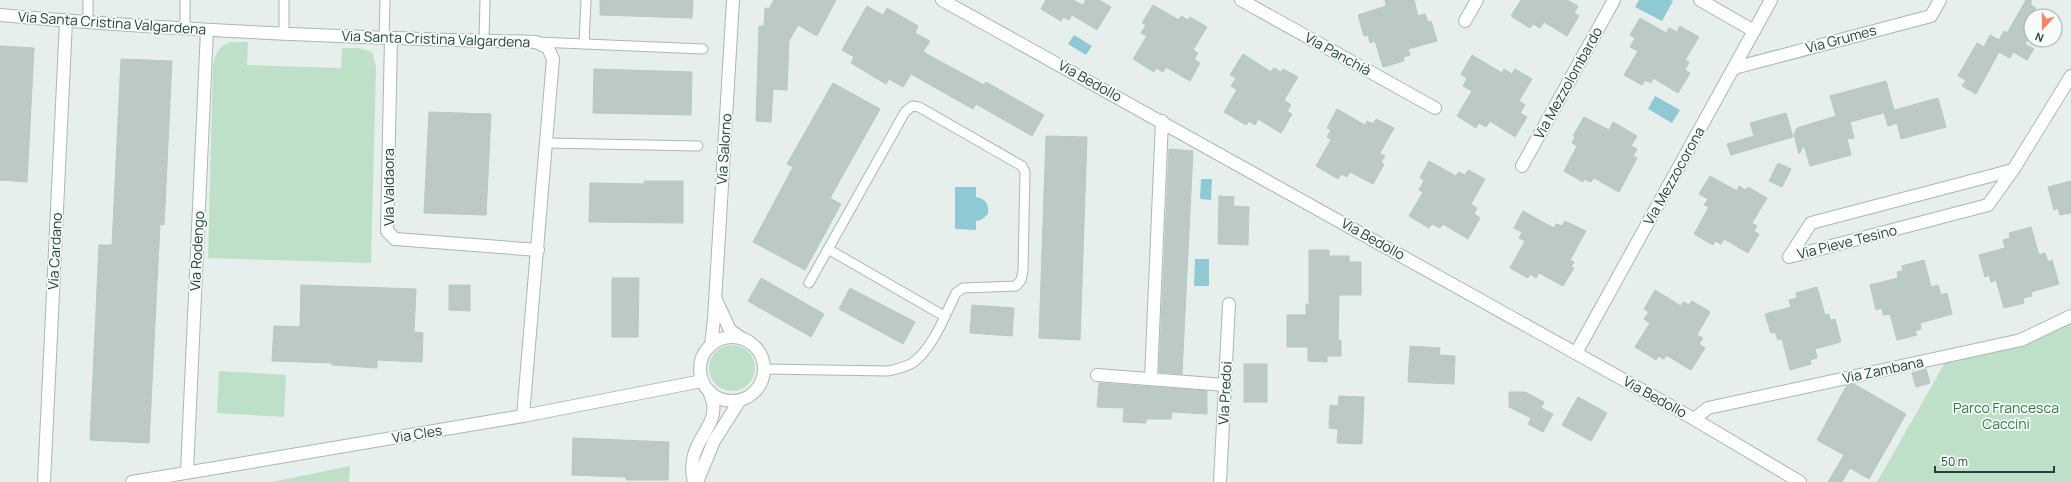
<svg xmlns="http://www.w3.org/2000/svg" width="2071" height="482" font-family="Manrope,sans-serif">
<style>
.green{fill:#bfe0c8}
.water{fill:#8ec9d4}
.building{fill:#bbcac4;stroke:#b8c9c2}
.lines{fill:none;stroke-linecap:round;stroke-linejoin:round}
.lane-casing{stroke:#a8b8b2;stroke-width:11}
.street-casing{stroke:#a8b8b2;stroke-width:14}
.lane{stroke:#fff;stroke-width:9}
.street{stroke:#fff;stroke-width:12}
.labels{text-anchor:middle;stroke-width:3.5;stroke-linejoin:round;paint-order:stroke}
.street-label{font-size:14px;fill:#24423a;stroke:#f7fbf9}
.park-label{font-size:14px;fill:#2d7a4b;stroke:#f7fbf9}
</style>
<rect width="100%" height="100%" fill="#e6efeb"/>
<g class="green">
<path d="M231,42H248L247,65L341,68L342,48H359L372,52L376,67L371,263L208,258L213,67C215,54 218,46 231,42Z"/>
<path d="M2071,323V482H1877L1946,361L2021,346Z"/>
<circle cx="732" cy="368" r="23"/>
<path d="M219,371L286,375L284,417L217,413Z"/>
<path d="M350,466L349,482H272Z"/>
</g>
<g class="water">
<path d="M1639,0H1670L1673,1L1662,21L1635,7Z"/>
<path d="M1074,35L1092,46L1086,55L1068,44Z"/>
<path d="M1655,96L1680,110L1672,123L1648,109Z"/>
<path d="M1201,179H1212L1211,200L1200,199Z"/>
<path d="M955,187H976V197C986,199 989,204 988,214L981,220L976,221V230L955,229Z"/>
<path d="M1195,259H1209V286H1194Z"/>
</g>
<g class="building">
<path d="M600,0H693L692,18L600,15Z"/>
<path d="M774,0H836L817,36L798,25L789,41L787,90L773,89L771,122L756,121L759,26H764L765,8L769,9Z"/>
<path d="M1046,0H1073L1083,5L1086,0H1099L1111,7L1097,30L1072,15L1069,20L1063,17L1061,21L1041,9Z"/>
<path d="M1385,0H1414L1418,16L1425,14L1428,22L1431,21L1437,41L1408,49L1410,55L1403,57L1404,61L1383,67L1375,41L1370,43L1368,35L1364,36L1358,15L1386,6Z"/>
<path d="M1521,0H1567L1578,6L1574,13L1579,16L1567,36L1544,22L1540,28L1533,24L1530,28L1511,16Z"/>
<path d="M2026,0H2031V5L2036,8L2031,16V34L2025,44L2034,49L2027,60L2013,52L2010,58L1999,52L1976,94L1962,86L1966,80L1958,76L1977,43L1984,47L1990,35L1999,40L2004,31L2007,33Z"/>
<path d="M1153,5L1179,20L1181,16L1188,20L1190,17L1207,27L1193,50L1198,53L1194,59L1200,63L1190,81L1166,67L1163,72L1156,68L1154,72L1133,59L1147,36L1141,33L1146,25L1142,23Z"/>
<path d="M867,6L883,15L887,8L918,26L915,33L930,41L923,52L984,85L986,82L1044,115L1032,136L976,104L973,109L911,74L903,87L889,79L886,84L851,63L854,57L842,50Z"/>
<path d="M1640,18L1666,33L1669,28L1677,32L1680,26L1699,37L1685,60L1689,62L1685,70L1690,73L1678,93L1653,78L1651,83L1645,80L1642,85L1624,75L1638,51L1630,47L1635,38L1630,35Z"/>
<path d="M0,46L34,48L27,182L0,180Z"/>
<path d="M1243,54L1271,72L1274,68L1281,72L1283,69L1298,77L1284,100L1291,105L1287,111L1292,114L1281,133L1258,119L1255,125L1249,121L1246,125L1224,112L1237,90L1231,86L1236,78L1230,75Z"/>
<path d="M1472,55L1502,73L1504,69L1512,74L1515,69L1532,79L1519,101L1525,105L1520,113L1527,117L1515,137L1490,121L1486,127L1479,123L1476,128L1457,116L1472,91L1463,86L1467,79L1461,74Z"/>
<path d="M121,59L172,61L164,225L160,224L149,443L90,440L99,245H112Z"/>
<path d="M594,69L692,72L691,115L593,113Z"/>
<path d="M1886,81L1894,110L1850,122L1854,138L1847,139L1851,155L1810,166L1804,145L1799,154L1794,134L1797,128L1836,116L1830,96Z"/>
<path d="M833,83L880,109L830,198L841,204L805,270L753,242L793,167L787,164Z"/>
<path d="M1938,98L1946,127L1901,139L1897,123L1888,126L1884,113Z"/>
<path d="M1337,109L1365,125L1367,121L1373,124L1376,119L1394,128L1380,153L1385,156L1381,162L1384,164L1373,184L1350,172L1347,177L1341,174L1338,179L1316,166L1331,140L1327,137L1331,130L1327,128Z"/>
<path d="M429,112L491,114L486,215L424,213Z"/>
<path d="M1786,113L1793,137L1731,155L1727,144L1754,136L1750,123Z"/>
<path d="M1584,117L1609,130L1613,122L1637,136L1631,146L1637,149L1633,156L1637,158L1619,192L1594,178L1591,182L1584,179L1583,182L1564,171L1577,146L1572,143L1575,137L1573,136Z"/>
<path d="M1046,136L1087,137L1080,340L1039,338Z"/>
<path d="M1169,149L1193,151L1182,374L1159,372Z"/>
<path d="M1429,161L1456,176L1459,172L1465,175L1468,170L1485,179L1471,204L1477,208L1474,214L1480,218L1468,239L1443,224L1440,228L1432,224L1429,228L1409,216L1423,192L1419,190L1424,180L1420,178Z"/>
<path d="M1778,163L1791,169L1782,187L1769,181Z"/>
<path d="M1710,176L1737,191L1739,186L1746,190L1748,187L1767,198L1752,223L1757,226L1754,231L1759,234L1748,253L1724,239L1721,244L1715,241L1713,245L1694,234L1709,207L1704,205L1708,199L1699,194Z"/>
<path d="M644,181H683V223L589,222L590,183L644,184Z"/>
<path d="M2071,181V213L2060,215L2058,208L2054,210L2048,187Z"/>
<path d="M1219,196L1234,197L1233,206L1249,207L1248,245L1218,244Z"/>
<path d="M1523,211L1554,228L1556,224L1562,226L1565,221L1586,231L1570,260L1574,262L1571,267L1574,268L1563,286L1539,273L1536,278L1530,274L1528,278L1510,268L1525,241L1519,238L1522,232L1514,228Z"/>
<path d="M2031,227L2039,255L2045,253L2048,262L2052,260L2059,284L2031,292L2032,296L2023,298L2024,303L2004,308L1996,280L1991,282L1989,275L1985,277L1979,255L2005,248L2003,240L2010,238L2009,233Z"/>
<path d="M1309,250H1329V256H1349V262H1361V295H1339L1338,340H1341V356H1327V362L1308,361V347H1287V315H1306V304H1309Z"/>
<path d="M1924,260L1931,287L1938,285L1941,295L1947,293L1952,314L1920,323L1921,329L1915,331L1917,335L1897,340L1890,314L1883,315L1882,308L1876,310L1870,285L1898,278L1897,272L1903,271L1902,266Z"/>
<path d="M612,278H639L638,337H612Z"/>
<path d="M761,278L824,314L811,337L748,301Z"/>
<path d="M301,285L416,289L414,332L423,333L422,362L377,360V368L332,365V363L272,361L274,326L300,327Z"/>
<path d="M449,285H470V311L449,310Z"/>
<path d="M1817,287L1825,315L1829,314L1830,320L1835,319L1841,342L1815,349L1817,358L1810,360L1811,364L1790,370L1782,339L1778,340L1775,332L1771,333L1765,314L1791,307L1789,300L1797,298L1796,293Z"/>
<path d="M850,288L915,322L903,344L839,309Z"/>
<path d="M1655,290L1681,306L1683,302L1689,305L1692,301L1710,312L1697,335L1703,338L1699,344L1705,348L1691,370L1666,355L1664,359L1658,356L1656,360L1635,347L1650,323L1644,319L1649,312L1644,309Z"/>
<path d="M972,305L1014,308L1012,336L970,333Z"/>
<path d="M1410,346L1440,348L1439,355L1455,356L1454,384L1408,382Z"/>
<rect x="1244" y="364" width="23" height="38"/>
<path d="M1926,369L1930,383L1916,387L1912,373Z"/>
<path d="M1099,383L1207,391V414L1172,412L1171,419H1146V423L1123,422L1124,408L1097,407Z"/>
<path d="M1854,384L1906,414L1869,479L1850,468L1842,482H1828L1844,455L1817,440L1847,385Z"/>
<path d="M1509,392H1525L1544,402L1541,408L1553,414L1543,432L1528,424L1531,418L1509,407Z"/>
<path d="M1339,396L1364,397L1362,444L1337,443L1338,429L1329,428L1330,405L1338,406Z"/>
<path d="M1578,397L1607,413L1591,441L1562,425Z"/>
<path d="M573,438L669,442L668,480H626V477L572,475Z"/>
</g>
<g class="lines">
<defs>
<g id="lane">
<path d="M88,22V0"/>
<path d="M185,29V0"/>
<path d="M284,33V0"/>
<path d="M384,38L385,0"/>
<path d="M484,41L485,0"/>
<path d="M538,42L703,49"/>
<path d="M584,44L586,0"/>
<path d="M546,143L698,146"/>
<path d="M828,249L944,316"/>
<path d="M764,369L888,371C897,369 907,367 914,362C934,346 945,315 956,293L963,288L1016,286L1021,280L1023,271L1025,172L1022,166L919,107L912,106L905,112L809,283"/>
</g>
<g id="street">
<path d="M942,0L1694,419L1800,482"/>
<path d="M1241,0L1435,108"/>
<path d="M1700,0L1754,31"/>
<path d="M0,15C178,31 357,38 536,42L548,48L553,59L523,416"/>
<path d="M1465,21L1477,0"/>
<path d="M391,38L387,231L395,239L538,250"/>
<path d="M1734,68L1931,16L1940,0"/>
<path d="M1522,166L1614,0"/>
<path d="M2013,170L1811,223L1789,257L1988,205L2013,170L2071,76"/>
<path d="M716,300L730,330L741,338"/>
<circle cx="732" cy="369" r="32"/>
<path d="M711,345L714,319L733,0"/>
<path d="M1576,353L1771,0"/>
<path d="M1097,375L1225,385"/>
<path d="M1151,379L1162,121"/>
<path d="M1694,419L1708,408L2021,340L2071,316"/>
<path d="M187,472L207,30"/>
<path d="M44,482L66,21"/>
<path d="M132,482L523,416L702,381"/>
<path d="M694,482C684,443 718,430 713,403C712,399 710,394 709,391"/>
<path d="M697,482L714,441L740,400"/>
<path d="M1220,482L1229,304"/>
</g>
</defs>
<use href="#lane" class="lane-casing"/>
<use href="#street" class="street-casing"/>
<use href="#lane" class="lane"/>
<use href="#street" class="street"/>
</g>
<g class="labels">
<g class="street-label">
<text transform="translate(112 23) rotate(4)" y="5">Via Santa Cristina Valgardena</text>
<text transform="translate(436 39) rotate(2)" y="5">Via Santa Cristina Valgardena</text>
<text transform="translate(1841 39) rotate(-15)" y="5">Via Grumes</text>
<text transform="translate(1338 54) rotate(29)" y="5">Via Panchià</text>
<text transform="translate(1090 81) rotate(29)" y="5">Via Bedollo</text>
<text transform="translate(1568 83) rotate(-61)" y="5">Via Mezzolombardo</text>
<text transform="translate(724 149) rotate(-86)" y="5">Via Salorno</text>
<text transform="translate(1674 176) rotate(-61)" y="5">Via Mezzocorona</text>
<text transform="translate(389 187) rotate(-90)" y="5">Via Valdaora</text>
<text transform="translate(1373 239) rotate(29)" y="5">Via Bedollo</text>
<text transform="translate(1847 242) rotate(-14)" y="5">Via Pieve Tesino</text>
<text transform="translate(55 251) rotate(-87)" y="5">Via Cardano</text>
<text transform="translate(197 251) rotate(-87)" y="5">Via Rodengo</text>
<text transform="translate(1883 370) rotate(-12)" y="5">Via Zambana</text>
<text transform="translate(1225 393) rotate(-87)" y="5">Via Predoi</text>
<text transform="translate(1655 397) rotate(29)" y="5">Via Bedollo</text>
<text transform="translate(417 434) rotate(-9)" y="5">Via Cles</text>
</g>
<g class="park-label">
<text x="2006" y="413">Parco Francesca<tspan x="2006" dy="16">Caccini</tspan></text>
</g>
</g>
<g transform="translate(2043 28) rotate(201)"><circle r="19" fill="#f7fbf9" stroke="#a3b1ad"/>
<path d="M0-3L7 15L0 10L-7 15Z" fill="#f4845f"/>
<text y="-6" font-size="11" font-weight="bold" text-anchor="middle" fill="#24423a">N</text>
</g>
<path d="M1935 466v6h119v-6" fill="none" stroke="#24423a" stroke-width="2"/>
<text x="1941" y="466" font-size="12" fill="#24423a" stroke="#f7fbf9" stroke-width="3" paint-order="stroke">50 m</text>
</svg>
